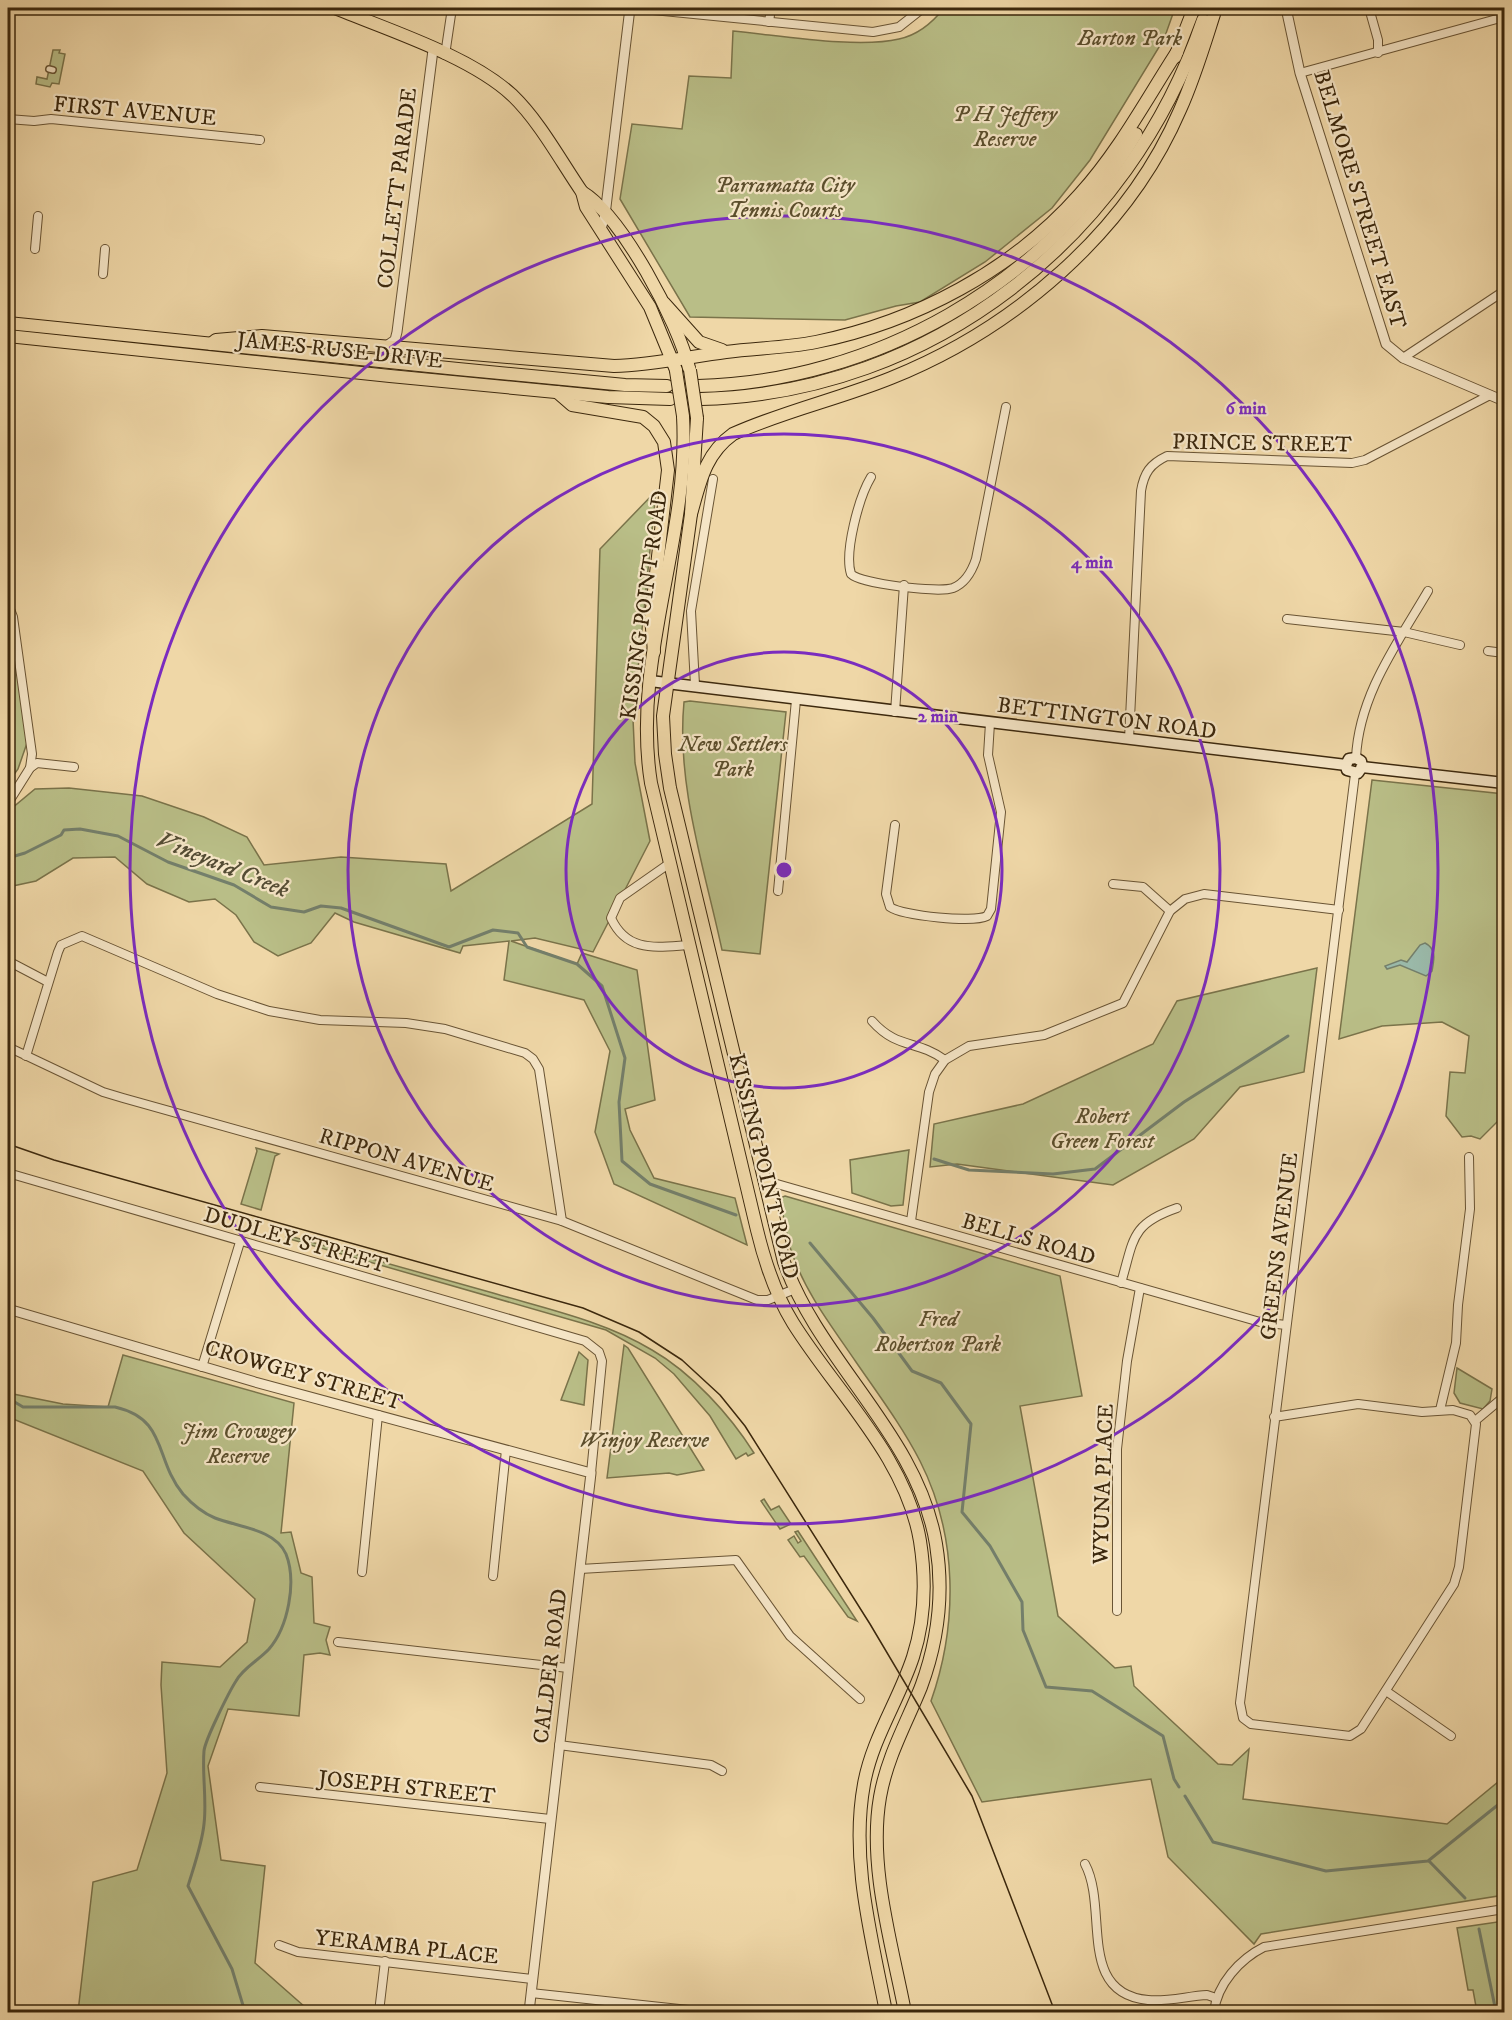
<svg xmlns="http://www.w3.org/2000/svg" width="1512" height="2020" font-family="'IM FELL DW Pica',serif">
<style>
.green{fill:#b9be87;stroke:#7a734a;stroke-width:1.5}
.water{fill:#9ab9a9;stroke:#747f6b;stroke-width:1.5}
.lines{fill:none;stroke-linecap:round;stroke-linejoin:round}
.stream{stroke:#747f6b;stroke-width:3}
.pedestrian-casing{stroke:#695434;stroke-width:8}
.minor-casing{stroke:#695434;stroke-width:10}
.tertiary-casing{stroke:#695434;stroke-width:11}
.secondary-casing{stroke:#3c280d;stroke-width:13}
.primary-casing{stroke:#3c280d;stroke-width:14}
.trunk-casing{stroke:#3c280d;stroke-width:14}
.pedestrian{stroke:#f5e5c6;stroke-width:5}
.minor{stroke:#f5e5c6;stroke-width:8}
.tertiary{stroke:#f5e5c6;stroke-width:9}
.secondary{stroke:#f5e5c6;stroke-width:10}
.primary{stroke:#efd7a7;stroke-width:12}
.trunk{stroke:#efd7a7;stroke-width:12}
.tram{stroke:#3c280d;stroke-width:1.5}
.primary-bridge-casing{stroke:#3c280d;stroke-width:14;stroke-linecap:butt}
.primary-bridge{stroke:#efd7a7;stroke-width:12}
.ring{fill:none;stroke:#7b2cbf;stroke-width:3}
.labels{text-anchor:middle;stroke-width:4.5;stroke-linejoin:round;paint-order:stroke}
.park-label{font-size:22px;font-style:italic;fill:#5b4e2c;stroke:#f5e5c6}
.street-label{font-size:22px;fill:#3c280d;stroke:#f5e5c6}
.water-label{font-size:24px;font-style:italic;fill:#544c34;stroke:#f5e5c6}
.centre{fill:#7b2cbf;stroke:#f5e5c6;stroke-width:3}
.ring-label{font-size:18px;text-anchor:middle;font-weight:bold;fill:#7b2cbf;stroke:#f5e5c6;stroke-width:4.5;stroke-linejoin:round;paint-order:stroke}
</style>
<rect width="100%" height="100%" fill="#efd7a7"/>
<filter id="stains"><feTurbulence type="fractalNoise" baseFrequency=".00333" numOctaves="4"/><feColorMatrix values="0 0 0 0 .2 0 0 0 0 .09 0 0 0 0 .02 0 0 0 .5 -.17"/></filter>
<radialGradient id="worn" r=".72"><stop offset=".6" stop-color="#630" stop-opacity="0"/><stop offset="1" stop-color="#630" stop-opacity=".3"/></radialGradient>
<g class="green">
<path d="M944,8H1175L1164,39L1090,160L1052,208L985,262L920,302L896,306L845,320L690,317L620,199L632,124L682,129L689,76L731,78L733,31C778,35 857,49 899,39C918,35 933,22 944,8Z"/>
<path d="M53,50H60L59,53L65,54L59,84L52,83L50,87L36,84L37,77L47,79Z"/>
<path d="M656,491L633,719L635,763L650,841L593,952L535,938L511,941L577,964L582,953L637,970L655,1100L625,1109L630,1130L654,1178L735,1198L747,1245L614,1184L595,1132L610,1051L584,1000L504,980L509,941L463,946L460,953L354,922L335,913L311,943L278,956L254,942L236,915L215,899L189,902L147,884L115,857L73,858L36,881L8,887V821L11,809L35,789L69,788L142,796L204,817L247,837L264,865L341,857L446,864L451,891L592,804L600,549Z"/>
<path d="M8,615L10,617L27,743L18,769L8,783Z"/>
<path d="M690,701L786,712L760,954L722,950C705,870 676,785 684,702Z"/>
<path d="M1372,780L1504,794V1115L1480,1139L1471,1136L1462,1137L1446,1116L1450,1072L1465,1073L1469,1036L1442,1022L1382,1026L1339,1039Z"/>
<path d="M1317,968L1304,1072L1240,1087L1194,1139L1113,1185L957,1164L930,1167L934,1124L1023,1104L1153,1044L1177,1001Z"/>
<path d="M256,1148L279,1154L275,1156L261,1210L241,1204L257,1151Z"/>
<path d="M909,1150L903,1205L891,1206L852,1193L850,1160Z"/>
<path d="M785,1196L1060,1276L1082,1396L1020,1406L1058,1616L1115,1668L1131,1666L1134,1686L1218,1764L1232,1765L1249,1749L1243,1799L1447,1824L1504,1777V1895L1261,1934L1254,1944L1168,1857L1151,1779L982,1802L931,1701C958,1624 958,1536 920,1461C902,1426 878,1394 856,1362C833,1328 807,1295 793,1256C786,1238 784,1217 780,1198Z"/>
<path d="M286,1235C355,1255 424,1274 493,1293C547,1309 604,1321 652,1350C692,1373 730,1415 754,1453L748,1456L746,1453L736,1459L710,1416L674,1374L655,1358L606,1330L286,1238Z"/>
<path d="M624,1345L628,1348L704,1470L677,1475L669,1473L607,1478Z"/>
<path d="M579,1352L588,1360L584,1405L561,1400Z"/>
<path d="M123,1355L294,1403L281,1533L291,1532L301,1573L312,1577L314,1623L330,1627L326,1640L330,1655L320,1653L304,1655L299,1716L228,1709L208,1766L221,1860L265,1866L255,1963L305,2007L304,2012H78L93,1882L137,1870L167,1773L161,1685L162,1662L220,1667L247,1642L255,1599L184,1533L143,1471L8,1417V1393L63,1404L108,1407Z"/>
<path d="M1457,1368L1492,1389L1490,1401L1483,1409L1460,1403L1454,1393Z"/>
<path d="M764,1499L771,1510L779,1506L791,1524L780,1529L761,1501Z"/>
<path d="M798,1531L857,1621L848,1617L804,1556L800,1557L788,1540L794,1536L798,1543L801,1541L795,1532Z"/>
<path d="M1504,1921V2012H1477L1473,1990H1468L1457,1928Z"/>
</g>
<path class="water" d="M1425,943C1437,949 1434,960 1432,971L1426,976L1400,965L1387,969L1385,966L1401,960L1407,962L1420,945Z"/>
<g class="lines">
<g class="stream">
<path d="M8,858L25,853L61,835L64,830L80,829L118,836L168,862L234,885L271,907L304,912L321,906L341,908L449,947L493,930L518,933L527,947L577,964L602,986L625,1058L619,1102L622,1161L650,1184L736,1215"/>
<path d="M934,1159L969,1170L1053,1174L1095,1169L1184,1102L1288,1036"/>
<path d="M810,1243L873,1318L912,1371L941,1383L971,1424L962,1512L990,1546L1022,1602L1023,1630L1046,1687L1092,1691L1163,1736L1174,1779L1179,1787"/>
<path d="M8,1398L23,1407H115C168,1419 154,1459 183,1494C192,1504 203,1513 215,1518C238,1527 275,1529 286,1554C297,1582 288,1627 269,1649C259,1660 243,1668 236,1681C229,1692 205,1740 204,1751C202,1775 207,1800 204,1824C202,1844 194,1866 188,1886L232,1969L245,2012"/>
<path d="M1185,1796L1213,1842L1326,1871L1428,1861L1504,1800"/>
<path d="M1429,1861L1465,1898"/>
<path d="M1479,1929L1496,2012"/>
</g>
<defs>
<path id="pedestrian" d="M49,69L53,70"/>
<g id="minor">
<path d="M633,8L873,32L899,27L923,8"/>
<path d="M1369,8L1378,40V53"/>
<path d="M769,22L771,8"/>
<path d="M445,55L452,8"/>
<path d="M1300,73L1504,17"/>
<path d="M8,119L34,121L51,119L260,140"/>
<path d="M35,249L38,216"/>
<path d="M103,274L105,249"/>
<path d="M1403,358L1504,291"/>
<path d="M871,477C859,497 844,552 851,574C861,584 939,593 953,588C966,583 972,571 976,559L1006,407"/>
<path d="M8,604L13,617L32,754L30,768L8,803"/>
<path d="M1287,619L1404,632L1460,645"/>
<path d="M1488,651L1504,653"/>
<path d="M695,685L691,611L713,479"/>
<path d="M895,712L904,585"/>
<path d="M1129,739L1141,491C1144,473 1150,464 1167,456L1352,463L1365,460L1490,395"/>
<path d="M1356,758C1359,695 1397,644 1428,591"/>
<path d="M30,768L37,763L74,767"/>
<path d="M895,825L886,894L890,907C903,916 974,923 987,916L991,909L1001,812L988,755L990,723"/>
<path d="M670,863L620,898L611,918C627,953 656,947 689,945"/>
<path d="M1113,884L1143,887L1170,911"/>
<path d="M778,891L796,700"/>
<path d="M8,961L48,982"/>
<path d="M872,1021C898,1050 916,1039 945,1060"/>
<path d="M8,1047L103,1092L123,1098L562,1221L757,1300H768L795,1289"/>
<path d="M26,1056L58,952L61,945L82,936L217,994L269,1011L320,1020L406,1023L445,1029L525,1053L533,1059L539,1069L562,1221"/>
<path d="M8,1173L585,1341L599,1352L602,1361L591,1473"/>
<path d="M763,1180L1260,1322L1286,1325"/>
<path d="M911,1221L929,1092L935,1074L945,1060L969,1046L1044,1035L1123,1003L1170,911L1185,899L1204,894L1339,910"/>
<path d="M1121,1283C1134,1240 1130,1224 1177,1208"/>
<path d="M202,1367L240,1242"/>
<path d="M1440,1410L1456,1343L1458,1305L1470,1209L1469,1157"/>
<path d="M1274,1417L1358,1404L1422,1412L1453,1410L1470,1415L1476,1424L1459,1567L1454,1584L1361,1729L1350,1736L1251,1724L1243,1718L1240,1703L1355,774"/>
<path d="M1475,1421L1500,1400"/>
<path d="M580,1569L736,1560L790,1636L860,1699"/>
<path d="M362,1572L378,1415"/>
<path d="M493,1576L506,1450"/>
<path d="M1117,1611V1449L1127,1361L1140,1288"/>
<path d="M338,1642L568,1668"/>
<path d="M1386,1691L1451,1736"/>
<path d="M559,1745L711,1765L722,1771"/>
<path d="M260,1787L550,1819"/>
<path d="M1085,1864C1109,1909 1076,1993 1148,2000C1167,2002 1188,1996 1207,1995L1216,1998"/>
<path d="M279,1945L298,1952L532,1979"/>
<path d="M531,1993L707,2012"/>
<path d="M379,2012L385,1961"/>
<path d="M1214,2012C1217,1984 1240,1959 1264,1947L1504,1909"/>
</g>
<g id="tertiary">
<path d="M1286,8L1300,73L1386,344L1403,358L1504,401"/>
<path d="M601,229L605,215L630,8"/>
<path d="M385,347L395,340L397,332L433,50"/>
<path d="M8,1309L255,1382L591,1473L529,2012"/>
</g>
<g id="secondary">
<path d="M650,681L1346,765"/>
<path d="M1346,765L1347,770L1358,773L1362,767"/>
<path d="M1346,765L1349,759L1356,758L1361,761L1362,767"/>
<path d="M1362,767L1504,783"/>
</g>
<g id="primary">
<path d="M335,8C388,30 470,56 512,95C540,122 560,160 582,192L586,207L650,307L676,370"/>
<path d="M582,192C622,216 678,322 689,368"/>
<path d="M683,416C690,539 631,659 651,783L757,1230C765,1263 775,1294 793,1323C836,1392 906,1457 920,1541C926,1579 925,1620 913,1657C899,1700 872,1739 864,1784C850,1860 872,1938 886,2012"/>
<path d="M697,418L691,514L663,716L665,754L670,788L784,1262C820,1363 918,1435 936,1544C944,1592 938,1641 921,1687C906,1724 887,1757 880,1797C868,1866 892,1944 905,2012"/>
</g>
<g id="trunk">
<path d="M1175,57L1194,8"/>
<path d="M664,303L699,342L722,350"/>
<path d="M8,323L458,369L625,385L667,386"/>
<path d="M8,336L390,376L608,397L670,399"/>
<path d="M211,344L216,340L262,336L614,366C651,365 688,357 726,352C756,348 786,348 816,342C915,322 1013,270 1080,194C1119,151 1146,100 1177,52"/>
<path d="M698,386C873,382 1046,284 1136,134"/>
<path d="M557,392L572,405L643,417L654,426L664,442L668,470L651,617L654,652"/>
<path d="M701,399C933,393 1129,237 1203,20"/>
<path d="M691,514C700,482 705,454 733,434C784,411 839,399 891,378C1013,329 1127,233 1180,110C1195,77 1205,42 1216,8"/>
</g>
</defs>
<use href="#pedestrian" class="pedestrian-casing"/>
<use href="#minor" class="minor-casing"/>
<use href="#tertiary" class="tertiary-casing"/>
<use href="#secondary" class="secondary-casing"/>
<use href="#primary" class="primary-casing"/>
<use href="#trunk" class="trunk-casing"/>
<use href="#pedestrian" class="pedestrian"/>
<use href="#minor" class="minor"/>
<use href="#tertiary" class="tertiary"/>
<use href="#secondary" class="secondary"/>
<use href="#primary" class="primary"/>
<use href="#trunk" class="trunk"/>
<path class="tram" d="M8,1144L54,1160L583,1308L639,1332L682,1360L720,1395L745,1426L870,1624L972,1796L1055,2012"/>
<defs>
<g id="primary-bridge">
<path d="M690,370L697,418"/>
<path d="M676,371L683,416"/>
</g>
</defs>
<use href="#primary-bridge" class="primary-bridge-casing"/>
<use href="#primary-bridge" class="primary-bridge"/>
</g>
<g class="ring">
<circle cx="784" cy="870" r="218"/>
<circle cx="784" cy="870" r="436"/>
<circle cx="784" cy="870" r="654"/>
</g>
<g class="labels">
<g class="park-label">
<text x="1130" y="45">Barton Park</text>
<text x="1005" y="121">P H Jeffery<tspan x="1005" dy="25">Reserve</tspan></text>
<text x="785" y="192">Parramatta City<tspan x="785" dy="25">Tennis Courts</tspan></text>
<text x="733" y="751">New Settlers<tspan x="733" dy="25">Park</tspan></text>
<text x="1102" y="1123">Robert<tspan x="1102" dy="25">Green Forest</tspan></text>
<text x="938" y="1326">Fred<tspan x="938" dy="25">Robertson Park</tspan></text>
<text x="238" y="1438">Jim Crowgey<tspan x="238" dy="25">Reserve</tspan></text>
<text x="644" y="1447">Winjoy Reserve</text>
</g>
<g class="street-label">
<text transform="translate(135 110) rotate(5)" y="8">FIRST AVENUE</text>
<text transform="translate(396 188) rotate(-83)" y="8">COLLETT PARADE</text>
<text transform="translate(1361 199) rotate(73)" y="8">BELMORE STREET EAST</text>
<text transform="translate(340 349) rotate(6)" y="8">JAMES RUSE DRIVE</text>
<text transform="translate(1262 442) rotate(1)" y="8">PRINCE STREET</text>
<text transform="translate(643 605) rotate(-82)" y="8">KISSING POINT ROAD</text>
<text transform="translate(1107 717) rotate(7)" y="8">BETTINGTON ROAD</text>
<text transform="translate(407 1159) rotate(16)" y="8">RIPPON AVENUE</text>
<text transform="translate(765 1166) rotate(76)" y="8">KISSING POINT ROAD</text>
<text transform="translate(1029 1238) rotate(16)" y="8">BELLS ROAD</text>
<text transform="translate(296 1239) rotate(16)" y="8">DUDLEY STREET</text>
<text transform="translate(1278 1246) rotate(-83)" y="8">GREENS AVENUE</text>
<text transform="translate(304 1374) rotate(16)" y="8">CROWGEY STREET</text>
<text transform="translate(1102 1484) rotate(-88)" y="8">WYUNA PLACE</text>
<text transform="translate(549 1666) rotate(-83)" y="8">CALDER ROAD</text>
<text transform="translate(407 1786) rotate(6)" y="8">JOSEPH STREET</text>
<text transform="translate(407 1946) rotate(6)" y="8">YERAMBA PLACE</text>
</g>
<g class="water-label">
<text transform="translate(223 864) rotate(22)" y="8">Vineyard Creek</text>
</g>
</g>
<circle cx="784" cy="870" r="9" class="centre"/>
<g class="ring-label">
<text x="1246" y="414">6 min</text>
<text x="1092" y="568">4 min</text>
<text x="938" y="722">2 min</text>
</g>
<rect width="1512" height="2020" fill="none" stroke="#efd7a7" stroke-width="30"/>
<rect x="9" y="9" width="1494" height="2002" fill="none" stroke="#3c280d" stroke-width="3"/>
<rect x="15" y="15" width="1482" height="1990" fill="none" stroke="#3c280d" stroke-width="1.5"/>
<rect width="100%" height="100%" filter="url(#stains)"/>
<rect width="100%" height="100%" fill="url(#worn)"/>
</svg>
